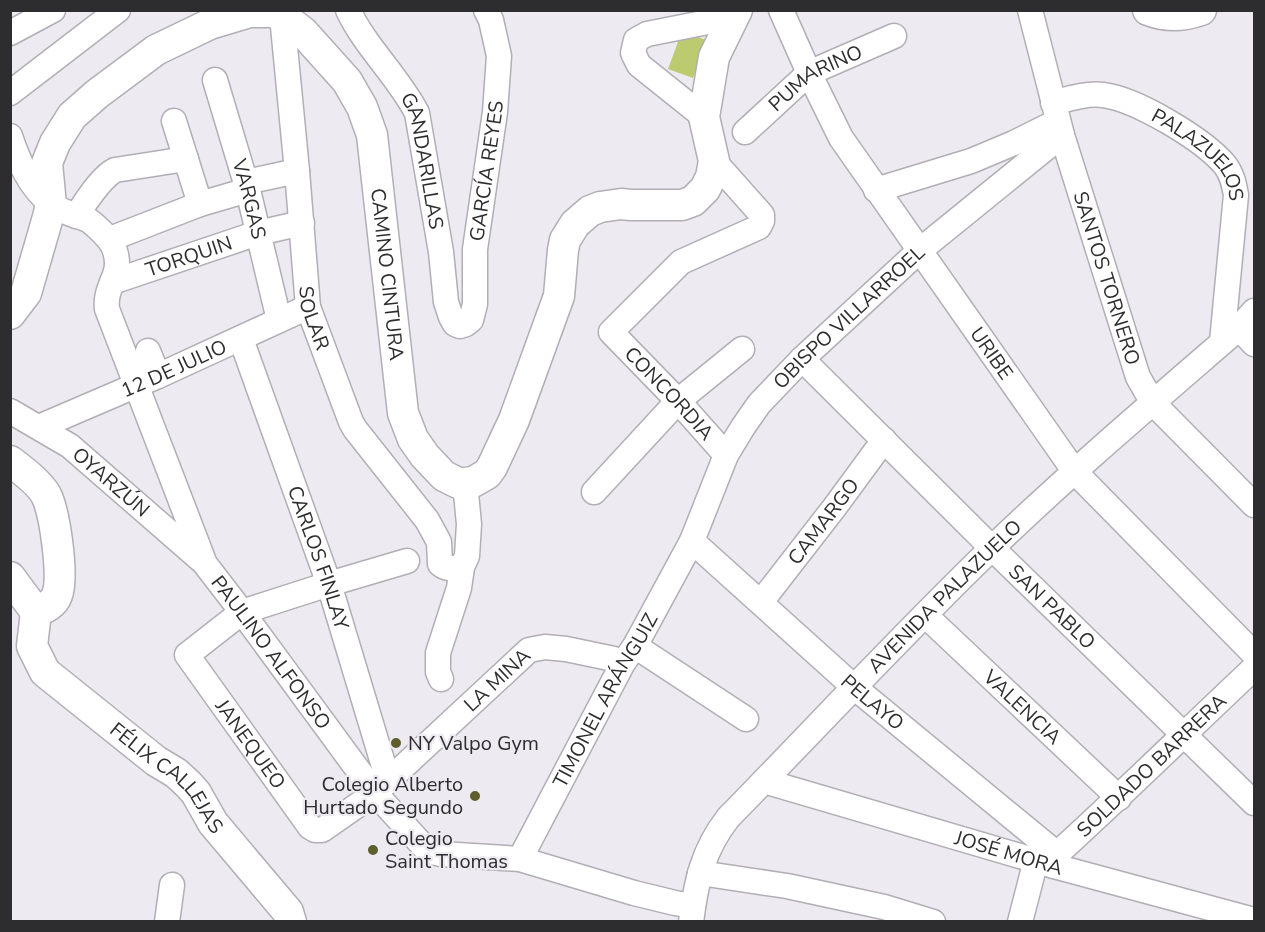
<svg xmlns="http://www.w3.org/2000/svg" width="1265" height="932" font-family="'Nunito Sans',sans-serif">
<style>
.green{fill:#bccb6f}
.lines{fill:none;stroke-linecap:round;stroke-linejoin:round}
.minor-casing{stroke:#b2aeb5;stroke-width:27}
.major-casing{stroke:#b2aeb5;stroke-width:33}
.minor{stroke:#fff;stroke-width:24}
.major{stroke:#fff;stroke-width:30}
.poi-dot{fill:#5e5f2d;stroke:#edeaf1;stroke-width:2}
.labels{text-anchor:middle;stroke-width:4.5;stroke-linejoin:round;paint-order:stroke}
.street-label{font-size:20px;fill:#2d2c2e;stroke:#edeaf1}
.poi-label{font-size:20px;fill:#2d2c2e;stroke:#edeaf1;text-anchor:start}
</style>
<rect width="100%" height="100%" fill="#edeaf1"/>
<path class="green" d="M682,31L706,40L693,78L668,69Z"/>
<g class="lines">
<defs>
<g id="minor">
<path id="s1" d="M348,10C366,48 398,76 417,113L441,252L446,302L451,317L455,324L460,326L466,324L471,320L475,304V249L495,112L499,56L491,20L486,10"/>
<path id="s2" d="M781,10L809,73L841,138L1075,472L1254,654"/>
<path id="s3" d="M1030,10L1062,135L1138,377L1153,403L1254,505"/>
<path id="s4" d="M282,16L297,171L308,307L351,422L355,429L427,520L439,542L440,564C447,570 453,568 462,567"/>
<path d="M10,33L53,10"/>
<path id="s5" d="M215,80L248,190L279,320"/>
<path d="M10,93L118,10"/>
<path id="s6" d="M1053,103C1068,99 1086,93 1103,95C1136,99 1203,139 1225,165C1232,174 1234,184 1236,195L1222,342"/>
<path d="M704,117L639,65L633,53L636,40L647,34L733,17"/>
<path d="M174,121L200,204"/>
<path id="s7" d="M745,132L809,73L894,36"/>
<path id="s8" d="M10,136C18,160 29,186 50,203C61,213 75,214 88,220C93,223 98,228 102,232C108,238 113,243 115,251C123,276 104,285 107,309L205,564L242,612L375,793L424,847L432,852L441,854L520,859L634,893L675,903L693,906"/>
<path id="s9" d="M714,161L762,215V221L759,227L681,262L611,332L678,401L726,455"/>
<path d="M246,182L297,171"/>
<path d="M876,190L971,161L1014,143L1058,121"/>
<path d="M76,216C86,202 100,178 115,170L186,159"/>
<path d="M110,239L200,204L248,190"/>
<path id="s10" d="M112,282L258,233L302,223"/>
<path d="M1239,328L1254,344"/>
<path id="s11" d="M241,339L329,584L388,780"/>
<path d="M148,351L158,376"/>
<path id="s12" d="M802,359L992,548L1254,803"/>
<path id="s13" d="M10,411L70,446L201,560"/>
<path id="s14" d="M39,427L158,376L308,307"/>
<path d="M594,492L678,401L742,349"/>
<path id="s15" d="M692,541L854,687L1057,854"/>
<path id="s16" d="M407,561L329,584L242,612L187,655L310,827L315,830H322L375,793L529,650L545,647L566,649L614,659"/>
<path id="s17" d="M761,602L834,508L884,440"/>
<path id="s18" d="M925,615L1119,798"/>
<path d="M635,646L746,719"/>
<path d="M441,679L438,672V653L459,588L462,567L467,556L469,524L465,483"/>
<path id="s19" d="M764,781L1054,866L1254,920"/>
<path id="s20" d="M520,859L623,663L635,646L692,541L726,455L743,427L759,404L802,359L919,251L1062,135"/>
<path id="s21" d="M1054,866L1057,854C1124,793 1188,730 1254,668"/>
<path d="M700,873L787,886L884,907L933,922"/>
<path d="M167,922L172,885"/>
<path id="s22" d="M691,922C696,882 703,850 728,818C816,728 901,636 991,549C1071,472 1156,400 1239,328L1254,311"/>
<path d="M1020,922L1036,860"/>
</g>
<g id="major">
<path d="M1148,10C1165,17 1184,16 1201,10"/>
<path id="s23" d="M10,314L26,293L48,217L51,205L47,163L55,143L72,116L97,94L156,50L210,24L250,12H273L282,16L303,32L347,81L362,107L372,135L403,413L413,439L425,456L444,476L458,483H465L473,482L487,474L492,467L514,420L559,296L563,250L565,240L575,224L590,211L600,207L621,204L631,205H682L693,201L705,189L711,177L714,161L704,117L714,57L737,10"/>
<path d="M10,461C21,469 42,485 47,497C55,515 64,577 57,595C54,604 45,608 36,612"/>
<path d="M10,577L36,612"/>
<path id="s24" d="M36,612L32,646L45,672L156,761L176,773L188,784L196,793L213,823L288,912L291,922"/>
</g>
</defs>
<use href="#minor" class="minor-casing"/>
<use href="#major" class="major-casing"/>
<use href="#minor" class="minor"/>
<use href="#major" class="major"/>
</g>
<g class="poi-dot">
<circle cx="396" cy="743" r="6"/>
<circle cx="475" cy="796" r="6"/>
<circle cx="373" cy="850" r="6"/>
</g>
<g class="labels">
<g class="street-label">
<text dy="7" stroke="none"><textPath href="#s7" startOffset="90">PUMARINO</textPath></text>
<text dy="7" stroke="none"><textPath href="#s6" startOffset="168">PALAZUELOS</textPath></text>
<text dy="7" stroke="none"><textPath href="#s1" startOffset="172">GANDARILLAS</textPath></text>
<text dy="7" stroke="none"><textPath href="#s1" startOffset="508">GARCÍA REYES</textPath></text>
<text dy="7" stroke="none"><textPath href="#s5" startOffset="124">VARGAS</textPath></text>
<text dy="7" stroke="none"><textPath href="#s10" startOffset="81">TORQUIN</textPath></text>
<text dy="7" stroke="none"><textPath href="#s23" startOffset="747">CAMINO CINTURA</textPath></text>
<text dy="7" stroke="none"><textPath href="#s3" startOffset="279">SANTOS TORNERO</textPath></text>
<text dy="7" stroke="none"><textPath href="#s20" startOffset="640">OBISPO VILLARROEL</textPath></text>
<text dy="7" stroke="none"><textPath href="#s4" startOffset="304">SOLAR</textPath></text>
<text dy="7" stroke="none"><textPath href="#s2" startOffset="404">URIBE</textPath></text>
<text dy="7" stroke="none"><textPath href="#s14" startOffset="147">12 DE JULIO</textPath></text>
<text dy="7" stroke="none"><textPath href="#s9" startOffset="354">CONCORDIA</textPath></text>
<text dy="7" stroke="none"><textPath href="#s13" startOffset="124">OYARZÚN</textPath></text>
<text dy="7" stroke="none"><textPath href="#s17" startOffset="102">CAMARGO</textPath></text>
<text dy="7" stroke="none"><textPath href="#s11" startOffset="232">CARLOS FINLAY</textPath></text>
<text dy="7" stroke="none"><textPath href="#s22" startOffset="422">AVENIDA PALAZUELO</textPath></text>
<text dy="7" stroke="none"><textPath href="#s12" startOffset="352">SAN PABLO</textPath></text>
<text dy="7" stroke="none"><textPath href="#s8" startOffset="606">PAULINO ALFONSO</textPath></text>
<text dy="7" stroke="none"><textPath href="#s16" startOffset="698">LA MINA</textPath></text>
<text dy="7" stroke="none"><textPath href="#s20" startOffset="180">TIMONEL ARÁNGUIZ</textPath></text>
<text dy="7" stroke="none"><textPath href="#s15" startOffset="242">PELAYO</textPath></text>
<text dy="7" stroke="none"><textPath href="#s18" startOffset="134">VALENCIA</textPath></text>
<text dy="7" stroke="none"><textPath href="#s16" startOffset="352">JANEQUEO</textPath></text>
<text dy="7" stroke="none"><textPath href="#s21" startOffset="142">SOLDADO BARRERA</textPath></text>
<text dy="7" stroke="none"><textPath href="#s24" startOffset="226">FÉLIX CALLEJAS</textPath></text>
<text dy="7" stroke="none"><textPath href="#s19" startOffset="255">JOSÉ MORA</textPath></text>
</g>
<g class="poi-label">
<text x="408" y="750">NY Valpo Gym</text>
<text x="463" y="791" text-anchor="end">Colegio Alberto<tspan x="463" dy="23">Hurtado Segundo</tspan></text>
<text x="385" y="845">Colegio<tspan x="385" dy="23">Saint Thomas</tspan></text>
</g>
</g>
<rect width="1265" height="932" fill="none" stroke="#2d2c2e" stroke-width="24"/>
</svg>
